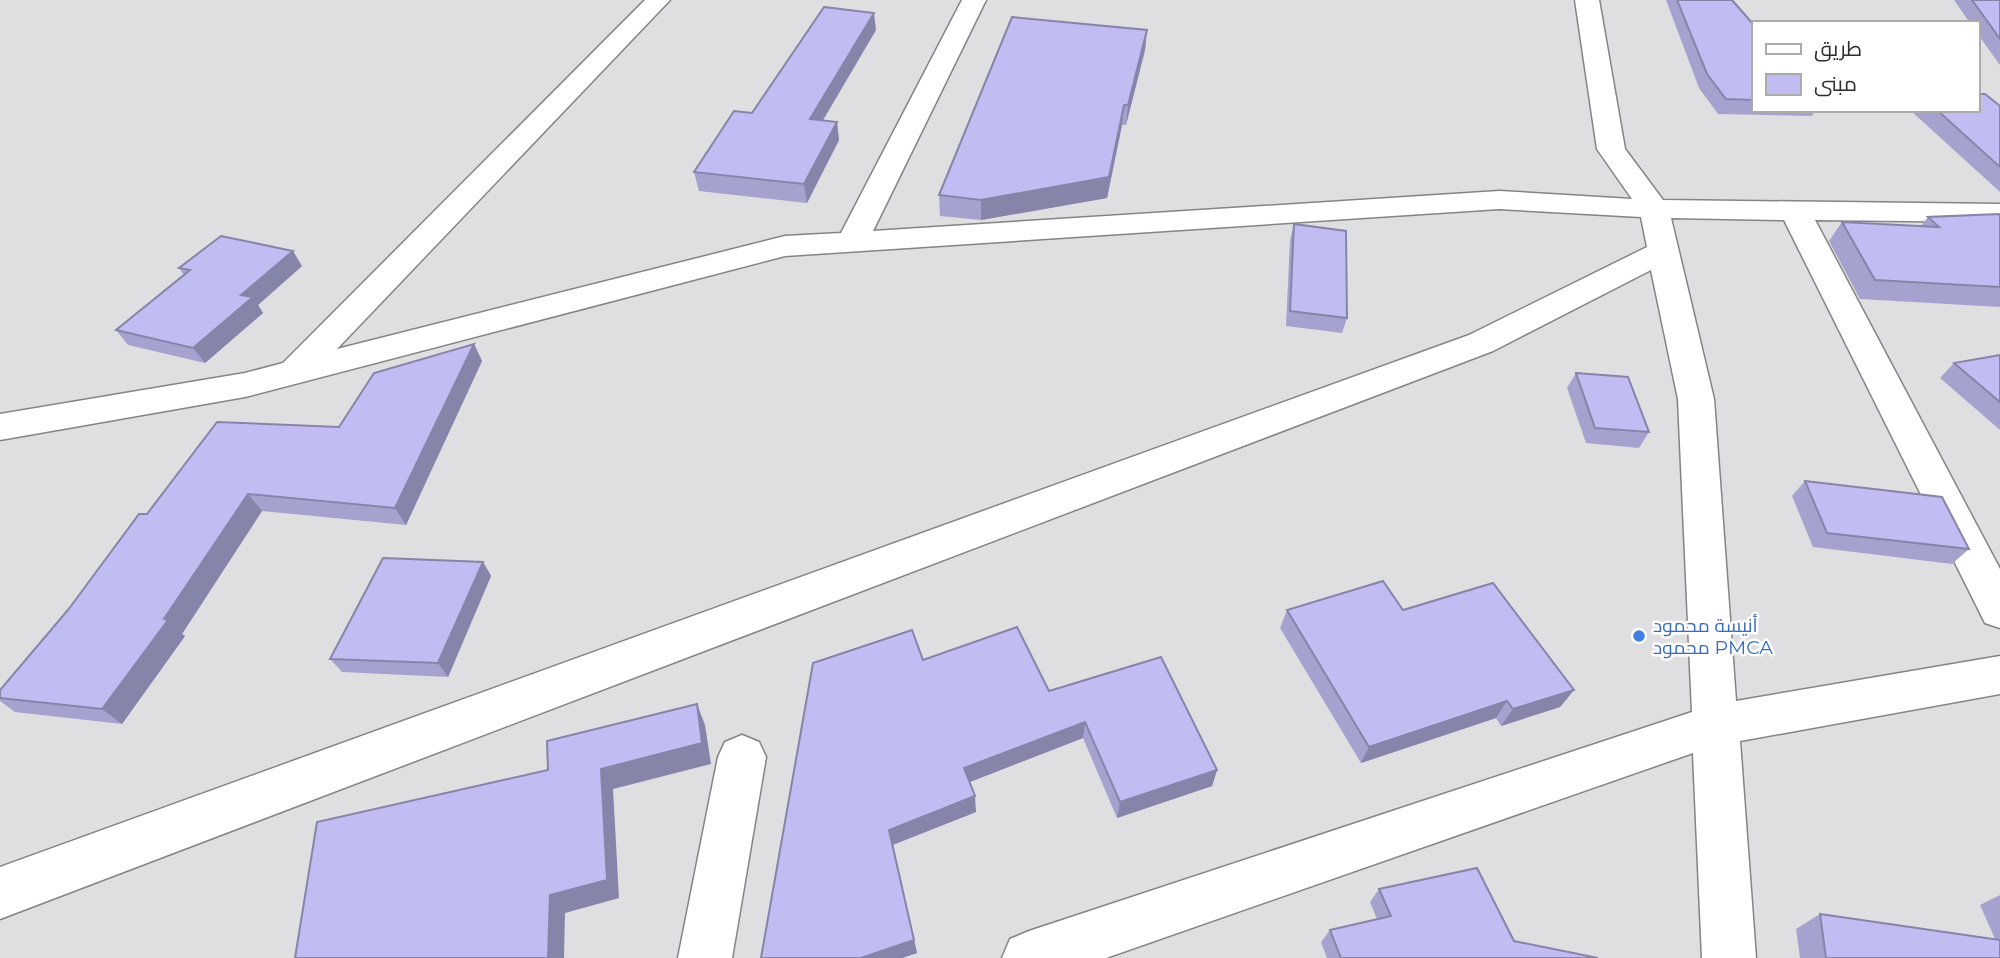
<svg xmlns="http://www.w3.org/2000/svg" width="2000" height="958" font-family="Montserrat,Cairo,sans-serif">
<style>
.lines{fill:none;stroke-linecap:round;stroke-linejoin:round}
.minor-casing{stroke:#848486;stroke-width:3}
.minor{fill:#fff;fill-rule:evenodd}
.wall{fill:#a6a2cf}
.shaded-wall{fill:#8784a9}
.building{fill:#c1bcf1;stroke:#8784a9;stroke-width:2}
.shop-dot{fill:#3f7fe0;stroke:#fff;stroke-width:2.5}
.labels{text-anchor:middle;stroke-width:5;stroke-linejoin:round;paint-order:stroke}
.shop-label{font-size:19px;fill:#366cbe;stroke:#fff;text-anchor:start}
</style>
<rect width="100%" height="100%" fill="#dfdfe1"/>
<g class="lines">
<defs>
<g id="minor">
<path d="M645,0H670L337,349L785,236L841,233L962,0H986L873,231L1499,191L1632,199L1597,149L1575,0H1599L1625,149L1663,200L2000,204V222L1815,220L2000,569V628L1985,623L1784,220L1671,218L1714,399L1736,701L2000,656V694L1740,741L1756,958H1702L1693,753L1106,958H1002L1010,939L1029,931L1692,712L1678,399L1651,270L1493,351L0,919V867L1469,335L1647,247L1641,217L1499,209L785,256L245,397L0,440V414L245,373L283,363Z"/>
<path d="M742,735L759,742L766,757L732,958H678L718,757L725,742Z"/>
</g>
</defs>
<use href="#minor" class="minor-casing"/>
<use href="#minor" class="minor"/>
</g>
<g class="wall">
<path d="M1666,0H1732L1753,24V110H1815L1812,116L1718,114L1699,88Z"/>
<path d="M1954,0H2000V65L1977,33V23H1970Z"/>
<path d="M876,30L823,120L837,122L839,140L807,203L699,191L694,172L752,113Z"/>
<path d="M1147,30L1145,50L1126,125H1122L1107,198L981,220L940,216L939,195Z"/>
<path d="M2000,106V192L1910,110H1977Z"/>
<path d="M2000,215V307L1860,299L1829,241L1842,222L1921,226L1928,217Z"/>
<path d="M1294,224L1347,318L1342,333L1286,326L1290,240Z"/>
<path d="M302,266L258,305L263,313L205,363L128,345L116,330L184,275L179,268Z"/>
<path d="M474,344L482,361L406,525L262,511L182,634L185,636L122,724L15,712L0,701V690L147,514L339,427Z"/>
<path d="M2000,355V430L1940,378L1954,363Z"/>
<path d="M1576,373L1649,432L1639,448L1586,443L1567,388Z"/>
<path d="M1805,481L1969,549L1952,564L1813,547L1792,496Z"/>
<path d="M483,562L491,576L448,677L342,672L330,659Z"/>
<path d="M1287,610H1403L1574,690L1560,707L1501,726L1496,718L1361,763L1280,628Z"/>
<path d="M923,660L1049,691L1217,770L1212,786L1117,818L1083,738L969,782L976,812L893,845L917,953L902,958H761Z"/>
<path d="M1379,889L1514,941L1598,958H1327L1321,942L1330,930L1377,919L1370,902Z"/>
<path d="M2000,895V958H1800L1796,929L1820,914L1995,939L1980,905Z"/>
</g>
<g class="shaded-wall">
<path d="M874,13L876,30L813,137L810,119Z"/>
<path d="M1147,30L1145,50L1126,125L1128,105Z"/>
<path d="M1124,105L1122,125L1107,198L981,220V200Z"/>
<path d="M837,122L839,140L807,203L804,184Z"/>
<path d="M293,251L302,266L258,305L263,313L205,363L193,348L241,295Z"/>
<path d="M474,344L482,361L406,525L395,508Z"/>
<path d="M248,494L262,511L182,634L185,636L122,724L102,709L164,619Z"/>
<path d="M483,562L491,576L448,677L438,663Z"/>
<path d="M1574,690L1560,707L1501,726L1513,709Z"/>
<path d="M1507,701L1496,718L1361,763L1369,747Z"/>
<path d="M697,704L705,725L711,764L613,789L619,898L565,913L564,958H548L550,895L601,769Z"/>
<path d="M1085,722L1083,738L965,784L964,768Z"/>
<path d="M1217,770L1212,786L1117,818L1120,802Z"/>
<path d="M975,796L976,812L892,845L889,830Z"/>
<path d="M914,940L917,953L902,958H861Z"/>
</g>
<g class="building">
<path d="M1677,0H1732L1753,24V100L1726,99L1707,74Z"/>
<path d="M1972,0H2000V39Z"/>
<path d="M824,7L874,13L810,119L837,122L804,184L694,172L734,111L752,113Z"/>
<path d="M1012,17L1147,30L1128,105H1124L1109,177L981,200L939,195Z"/>
<path d="M1977,94H1985L2000,106V167L1937,110H1977Z"/>
<path d="M1999,214L2000,215V287L1875,280L1842,222L1939,227L1928,217Z"/>
<path d="M1294,224L1346,231L1347,318L1290,311Z"/>
<path d="M221,236L293,251L241,295L253,297L193,348L116,330L190,270L179,268Z"/>
<path d="M474,344L395,508L248,494L164,619L168,620L102,709L0,698V690L68,610L139,514H147L217,422L339,427L374,373Z"/>
<path d="M2000,355V402L1954,363Z"/>
<path d="M1576,373L1628,377L1649,432L1595,428Z"/>
<path d="M1805,481L1942,497L1969,549L1827,533Z"/>
<path d="M383,558L483,562L438,663L330,659Z"/>
<path d="M1383,581L1403,610L1493,583L1574,690L1513,709L1507,701L1369,747L1287,610Z"/>
<path d="M1017,627L1049,691L1161,657L1217,770L1120,802L1085,722L964,768L975,796L889,830L914,940L861,958H761L813,663L912,630L923,660Z"/>
<path d="M697,704L702,743L601,769L607,880L550,895L548,958H295L317,822L548,770L547,741Z"/>
<path d="M1477,868L1514,941L1598,958H1341L1330,930L1391,916L1379,889Z"/>
<path d="M1820,914L2000,940V958H1826Z"/>
</g>
<circle class="shop-dot" cx="1639" cy="636" r="7"/>
<g class="labels">
<g class="shop-label">
<text x="1653" y="632">أنيسة محمود<tspan x="1653" dy="22">محمود PMCA</tspan></text>
</g>
</g>
<rect x="1752" y="21" width="228" height="91" fill="#ffffff" stroke="#ababac" stroke-width="2"/>
<rect x="1766" y="44" width="35" height="10" fill="#ffffff" stroke="#ababac" stroke-width="2"/>
<text x="1814" y="56" font-size="21" fill="#2e2e2f">طريق</text>
<rect x="1766" y="74" width="35" height="21" fill="#c1bcf1" stroke="#ababac" stroke-width="2"/>
<text x="1814" y="91" font-size="21" fill="#2e2e2f">مبنى</text>
</svg>
